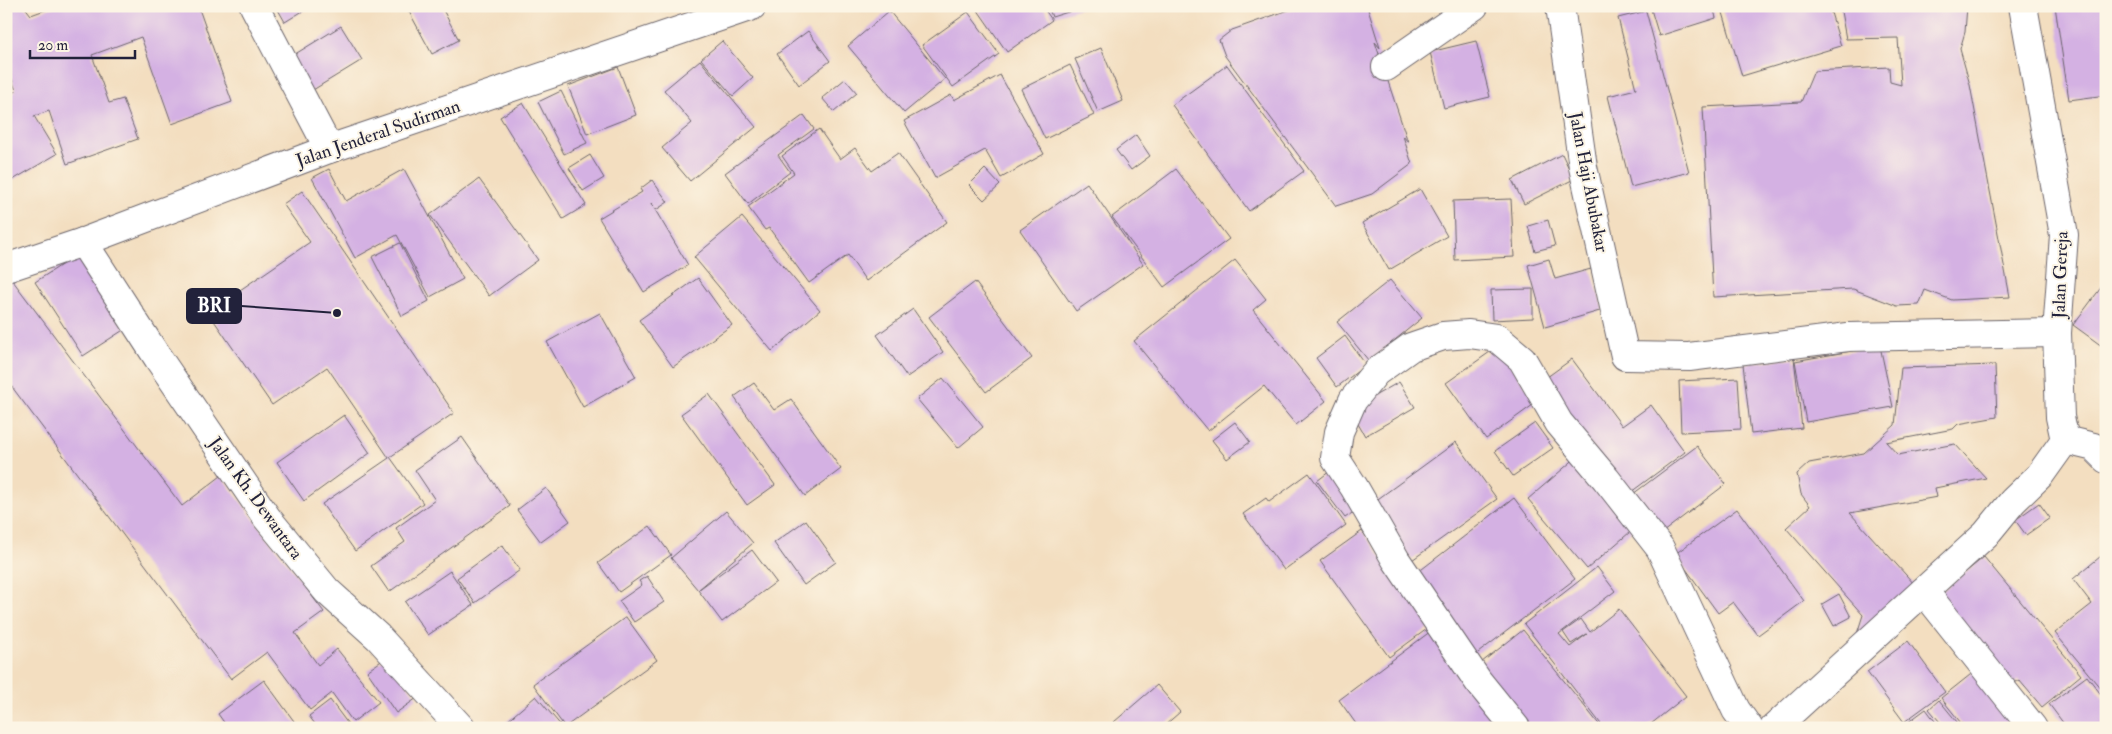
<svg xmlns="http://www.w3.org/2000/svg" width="2112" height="734" font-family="'IM FELL Double Pica',serif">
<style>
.building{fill:#d4b1e3}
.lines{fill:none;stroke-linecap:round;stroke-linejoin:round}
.minor-casing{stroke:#6b646a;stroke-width:30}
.highway-casing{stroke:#6b646a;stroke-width:30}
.minor{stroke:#fff;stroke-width:28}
.highway{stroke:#fff;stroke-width:28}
.labels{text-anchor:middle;stroke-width:4;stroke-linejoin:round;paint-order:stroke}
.street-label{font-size:18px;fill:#22223b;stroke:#fcf5e5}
.leader{fill:none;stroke:#22223b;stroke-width:2}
.callout-dot{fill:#22223b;stroke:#fcf5e5;stroke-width:2}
.callout{fill:#22223b;stroke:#22223b;stroke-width:2}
.callout-label{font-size:19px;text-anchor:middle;font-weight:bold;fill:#fff}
</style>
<rect width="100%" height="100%" fill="#fcf5e5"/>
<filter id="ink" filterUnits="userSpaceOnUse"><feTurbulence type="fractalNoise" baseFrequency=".02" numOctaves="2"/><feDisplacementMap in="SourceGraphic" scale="10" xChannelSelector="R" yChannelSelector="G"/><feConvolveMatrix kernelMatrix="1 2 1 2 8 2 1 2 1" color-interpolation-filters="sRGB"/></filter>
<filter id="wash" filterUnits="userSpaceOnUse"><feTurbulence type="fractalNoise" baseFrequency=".0096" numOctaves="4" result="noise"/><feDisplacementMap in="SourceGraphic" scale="20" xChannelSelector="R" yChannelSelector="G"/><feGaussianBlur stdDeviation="1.12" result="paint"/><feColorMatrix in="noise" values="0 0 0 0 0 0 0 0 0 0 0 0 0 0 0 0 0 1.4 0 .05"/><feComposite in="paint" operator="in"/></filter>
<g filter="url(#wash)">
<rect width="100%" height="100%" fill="#f3dec0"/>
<g id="blocks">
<g class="building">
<path d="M6,6H24L31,15L56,6H198L232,102L172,124L141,37L92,55L109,103L123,99L138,139L67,164L49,111L34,116L57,154L6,184V97L16,91L6,62Z"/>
<path d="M276,6H311L285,22Z"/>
<path d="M406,6H450L443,10L459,40L432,54Z"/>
<path d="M975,6H1042L1052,20L1007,52Z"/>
<path d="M1048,6H1084V7L1052,17Z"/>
<path d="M1300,6H1367L1380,48L1375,42L1408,142L1403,136L1412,164L1372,194L1336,206L1225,56L1219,40L1232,30Z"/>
<path d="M1650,6H1713L1716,18L1659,36Z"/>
<path d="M1721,6L1783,8L1829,6L1841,46L1742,76Z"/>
<path d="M1840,6H1967L1965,32L1960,49L1970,85L2010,297L1952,300L1925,290L1919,305L1897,306L1853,289L1713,297L1703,107L1801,102L1814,71L1889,67L1890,82L1901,85L1898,38L1846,39Z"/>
<path d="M2055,6H2106V95L2069,100Z"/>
<path d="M889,11L945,79L904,113L848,46Z"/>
<path d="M1646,11L1689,172L1631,187L1608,96L1636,89L1618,18Z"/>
<path d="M968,12L999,54L953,87L922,45Z"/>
<path d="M341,26L362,60L308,93L287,59Z"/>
<path d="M808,31L830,61L799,85L777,54Z"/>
<path d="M722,41L753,78L733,96L701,59Z"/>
<path d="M1476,41L1490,97L1444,108L1430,52Z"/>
<path d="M1101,48L1123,101L1098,112L1075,59Z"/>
<path d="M700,60L756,127L690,181L662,148L692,123L664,90Z"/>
<path d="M1070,65L1094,115L1045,139L1021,89Z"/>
<path d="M1227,65L1304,171L1249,211L1172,105Z"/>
<path d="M618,67L636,115L587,134L568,86Z"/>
<path d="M1000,75L1044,154L1001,178L985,150L935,178L904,121L951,95L954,100Z"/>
<path d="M845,79L857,93L834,112L822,98Z"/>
<path d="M561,91L587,143L564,154L538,102Z"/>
<path d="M523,103L586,205L563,219L500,117Z"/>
<path d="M804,115L814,129L778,155L790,172L748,204L725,173Z"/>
<path d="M819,129L840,159L855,148L872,171L898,153L947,222L866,281L848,255L809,283L769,228L765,230L748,207L794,173L782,156Z"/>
<path d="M1136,135L1150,156L1131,170L1116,150Z"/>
<path d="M1562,154L1574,179L1524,204L1512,180Z"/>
<path d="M590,155L604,178L583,191L569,168Z"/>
<path d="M329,169L346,201L404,169L463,279L430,297L397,235L355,258L312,178Z"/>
<path d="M985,169L1000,185L984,200L969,185Z"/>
<path d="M1176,169L1229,239L1164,287L1112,217Z"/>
<path d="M479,179L538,260L489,296L430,215Z"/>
<path d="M652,180L668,202L656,210L651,203L688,265L644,292L599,218L642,192L640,189Z"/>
<path d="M1087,183L1143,264L1076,311L1020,230Z"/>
<path d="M1420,189L1447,236L1389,270L1362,223Z"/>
<path d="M302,191L454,413L390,457L423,503L355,551L322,504L389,458L327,367L272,405L208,312L310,242L283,204Z"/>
<path d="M1511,199L1514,257L1455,260L1453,201Z"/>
<path d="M742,217L820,310L772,351L694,257Z"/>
<path d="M1548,220L1555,246L1535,251L1528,226Z"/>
<path d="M400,243L429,301L402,316L372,257Z"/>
<path d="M77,255L125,329L83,356L35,282Z"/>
<path d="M1549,259L1555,279L1591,269L1603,310L1545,327L1528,265Z"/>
<path d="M1235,260L1266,299L1253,310L1326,401L1296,425L1264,386L1208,431L1134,341Z"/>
<path d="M10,277L182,506L221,476L324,612L295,633L318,665L337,649L379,702L353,722L332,693L310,710L267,652L231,679L6,379V279Z"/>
<path d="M698,278L732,325L673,367L639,320Z"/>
<path d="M1390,280L1422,318L1369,361L1337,322Z"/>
<path d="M2106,281V349L2073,325Z"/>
<path d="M975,282L1032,358L986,392L929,317Z"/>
<path d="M1533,289V318L1492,320L1491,290Z"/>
<path d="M913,309L943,352L907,377L877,335Z"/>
<path d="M600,313L636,377L583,407L547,342Z"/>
<path d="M1345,336L1366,365L1337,387L1316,358Z"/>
<path d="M1880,346L1893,407L1806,422L1795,361Z"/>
<path d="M1497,347L1537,402L1486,439L1446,383Z"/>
<path d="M1794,358L1802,428L1751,434L1743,364Z"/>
<path d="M1572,359L1622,426L1651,405L1685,452L1627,495L1543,380Z"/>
<path d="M1995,365L1997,417L1958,424L1953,429L1886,442L1898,455L1955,444L1986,478L1935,488L1937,497L1850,513L1915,585L1855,640L1863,615L1786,528L1810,506L1801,494L1797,474L1809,463L1864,453L1895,425L1901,368Z"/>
<path d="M943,378L983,427L958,448L917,399Z"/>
<path d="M1738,378L1741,429L1681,432L1679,381Z"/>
<path d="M1399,382L1415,407L1365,436L1350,410Z"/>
<path d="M754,383L774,410L791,399L841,469L805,496L734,397Z"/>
<path d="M709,394L775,485L747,505L681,414Z"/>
<path d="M344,415L370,453L304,501L277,462Z"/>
<path d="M1235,422L1250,442L1227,459L1212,440Z"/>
<path d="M1535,423L1553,448L1513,476L1495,451Z"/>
<path d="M462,437L510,506L389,592L371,566L405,542L396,528L435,500L415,470Z"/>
<path d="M1456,442L1497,499L1412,560L1371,504Z"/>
<path d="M1697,446L1726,484L1663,532L1633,494Z"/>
<path d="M1578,456L1637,526L1587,569L1528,499Z"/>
<path d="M1334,468L1362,506L1345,518L1317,481Z"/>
<path d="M1309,473L1346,525L1284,570L1243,514L1266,498L1269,502Z"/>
<path d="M546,488L570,521L541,542L517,510Z"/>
<path d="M1514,498L1575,579L1474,656L1413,576Z"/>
<path d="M2039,503L2050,518L2026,535L2015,520Z"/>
<path d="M1737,509L1804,601L1758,635L1733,602L1718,613L1675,554Z"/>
<path d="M726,511L753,543L698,590L671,558Z"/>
<path d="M806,520L836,562L804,585L774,543Z"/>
<path d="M650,526L671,555L619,592L598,563Z"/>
<path d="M1362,531L1431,626L1389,657L1320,561Z"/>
<path d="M502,545L520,570L475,603L457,578Z"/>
<path d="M752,550L776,582L722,622L698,590Z"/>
<path d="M2106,552V695L2055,633L2092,604L2073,579Z"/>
<path d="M1984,557L2081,675L2042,707L2019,680L2008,688L1934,598Z"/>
<path d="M1597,567L1615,591L1559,634L1570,647L1587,634L1571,644L1563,632L1581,619L1590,632L1619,609L1686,696L1646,728H1604L1524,624Z"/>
<path d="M450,571L473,605L428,635L405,602Z"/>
<path d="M647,576L664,602L634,622L619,601L642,585L639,581Z"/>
<path d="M1839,594L1851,617L1834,626L1822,604Z"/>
<path d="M626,617L657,660L565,727L533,684Z"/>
<path d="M1523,630L1602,728H1527L1477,666Z"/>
<path d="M1431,631L1503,728H1359L1339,700Z"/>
<path d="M1908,641L1945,692L1904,722L1867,672Z"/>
<path d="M387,657L417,698L396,713L367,671Z"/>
<path d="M1980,667L2026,728H1965L1941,698Z"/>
<path d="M2087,676L2106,701V728H2067L2049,704Z"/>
<path d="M264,680L299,728H228L218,714Z"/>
<path d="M1157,685L1180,712L1164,726L1165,728H1107Z"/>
<path d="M536,696L563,728H499Z"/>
<path d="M330,700L348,724L343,728H318L309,716Z"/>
<path d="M1939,700L1962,728H1945L1929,709Z"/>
<path d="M1926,709L1940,728H1910L1907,723Z"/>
</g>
</g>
</g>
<g filter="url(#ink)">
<use href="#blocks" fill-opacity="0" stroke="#6b646a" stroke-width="1"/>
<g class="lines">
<defs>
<g id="minor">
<path d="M254,6L329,149"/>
<path d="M1560,6L1583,167L1625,356L1689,357L1848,337L2057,333"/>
<path d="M2023,6L2064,235L2057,333L2060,417L2065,440"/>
<path d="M1386,67L1474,6"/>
<path d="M83,242L158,358L267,518L327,591L378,637L461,728"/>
<path d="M2065,440L2094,447L2106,459"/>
<path d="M1924,591L2033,728"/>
<path d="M1516,728L1478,681L1396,560L1354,487L1335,458L1339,432L1353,400L1376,372L1411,347L1443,336L1469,334L1497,338L1522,359L1559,423L1606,479L1660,548L1736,710L1749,728"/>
<path d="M1774,728L1986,534L2013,501L2040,475L2065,440"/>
</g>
<path id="highway" d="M6,268L83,242L329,149L752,6"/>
</defs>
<use href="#minor" class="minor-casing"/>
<use href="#highway" class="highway-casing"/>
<use href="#minor" class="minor"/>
<use href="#highway" class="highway"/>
</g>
</g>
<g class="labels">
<g class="street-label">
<text transform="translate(378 133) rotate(-19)" y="6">Jalan Jenderal Sudirman</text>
<text transform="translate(1589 182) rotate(79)" y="6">Jalan Haji Abubakar</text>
<text transform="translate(2060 275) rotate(-88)" y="6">Jalan Gereja</text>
<text transform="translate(256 498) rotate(54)" y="6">Jalan Kh. Dewantara</text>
</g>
</g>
<path class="leader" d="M337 313L241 306"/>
<circle class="callout-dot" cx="337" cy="313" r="5"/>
<rect class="callout" x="187" y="289" width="54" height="34" rx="5"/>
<g class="callout-label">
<text x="214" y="312">BRI</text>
</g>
<rect width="2112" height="734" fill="none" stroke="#fcf5e5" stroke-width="25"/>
<path d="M30 50v8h105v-8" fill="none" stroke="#22223b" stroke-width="2.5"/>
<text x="38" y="50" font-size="15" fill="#22223b" stroke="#fcf5e5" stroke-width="4" paint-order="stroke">20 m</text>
</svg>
